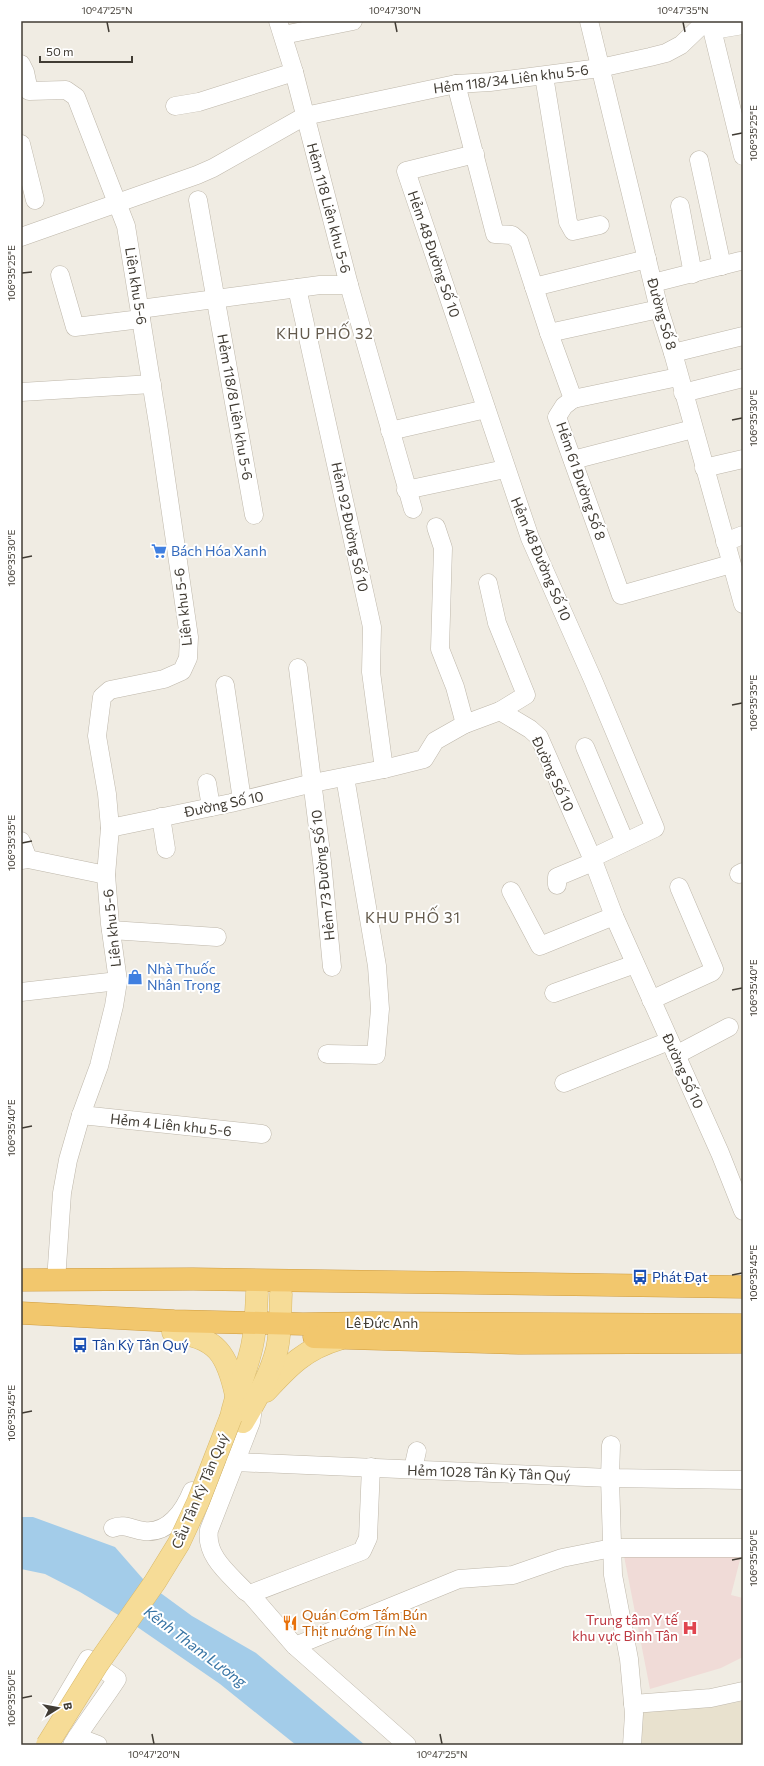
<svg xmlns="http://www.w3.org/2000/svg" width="764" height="1766" font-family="Commissioner,sans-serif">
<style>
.education{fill:#e8e1ce}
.medical{fill:#f0dbd7}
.water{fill:#a3cce9}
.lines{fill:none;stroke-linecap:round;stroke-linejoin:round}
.minor-casing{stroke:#beb7aa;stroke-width:19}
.major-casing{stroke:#d9b969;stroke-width:23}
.highway-casing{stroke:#cf9c3e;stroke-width:23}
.minor{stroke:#fff;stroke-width:18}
.major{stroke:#f6dc97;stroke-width:22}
.highway{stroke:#f2c76d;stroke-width:22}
.major-bridge-casing{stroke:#d9b969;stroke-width:23;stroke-linecap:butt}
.major-bridge{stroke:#f6dc97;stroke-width:22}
.ticks{fill:none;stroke:#413c34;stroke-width:1.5}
.labels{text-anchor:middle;stroke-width:4;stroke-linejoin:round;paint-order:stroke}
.street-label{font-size:14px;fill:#413c34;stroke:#fff}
.shop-label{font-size:14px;fill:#366cbe;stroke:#fff;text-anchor:start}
.transit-label{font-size:14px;fill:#164399;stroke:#fff;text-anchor:start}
.food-label{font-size:14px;fill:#c56008;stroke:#fff;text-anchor:start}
.health-label{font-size:14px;fill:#be3a42;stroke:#fff;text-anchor:end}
.neighbourhood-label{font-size:15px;letter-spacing:1px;fill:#635a4c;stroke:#fff}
.water-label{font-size:15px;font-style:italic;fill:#3774a4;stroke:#fff}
.neatline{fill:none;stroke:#413c34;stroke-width:1.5}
.ticks-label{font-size:10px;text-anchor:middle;fill:#413c34}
</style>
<rect width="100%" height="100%" fill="#f0ece3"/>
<path class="education" d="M743,1701V1745H637L639,1711L712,1707Z"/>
<path class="medical" d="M624,1556H741L731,1595L743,1598V1657L721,1668L650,1689Z"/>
<path class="water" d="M21,1517H33L115,1547L143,1579L151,1586L192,1616L256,1653L365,1745H296L220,1684L130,1622L80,1592L45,1574L21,1569Z"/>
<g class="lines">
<defs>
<g id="minor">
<path d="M589,21L659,309L673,353L743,604"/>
<path d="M710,21L743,156"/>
<path d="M713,30L743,25"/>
<path d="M283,35L353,21"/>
<path d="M21,64L25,72L29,91L66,90L76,97L126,226L158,424L189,637L188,658L182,671L164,679L110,690L102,697L97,736L107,794L110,828L106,875L110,924L118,981L114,1006L99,1066L81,1115L68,1160L62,1193L56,1281"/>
<path d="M544,76L568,222L573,231L600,225"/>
<path d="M456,84L495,234L512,235L519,241L549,333L573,399L564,406L557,417L621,595L731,564"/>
<path d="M175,106L199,102L294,72"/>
<path d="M21,144L35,200"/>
<path d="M475,154L406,171L530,538L593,680L655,828L592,858"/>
<path d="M699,160L722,266"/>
<path d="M198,200L254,515"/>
<path d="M680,206L693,274"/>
<path d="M21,237L197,175L213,168L305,116L456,84L490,82L600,68L650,57L666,53L681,45L706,21"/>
<path d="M60,275L75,327L141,319"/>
<path d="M653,283L740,261"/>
<path d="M349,285L413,509"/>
<path d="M534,287L647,259"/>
<path d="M297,288L372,627L371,672L384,769"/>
<path d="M140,309L320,285H349L294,72L278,21"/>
<path d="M549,333L659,309"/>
<path d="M673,353L743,336"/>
<path d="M21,392L152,384"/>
<path d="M683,393L743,378"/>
<path d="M573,399L678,377"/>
<path d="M390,431L486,409"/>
<path d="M573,460L693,429"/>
<path d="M704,468L743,459"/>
<path d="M406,490L505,469"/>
<path d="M436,527L443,548L440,649L455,687L465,724"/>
<path d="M725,542L743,535"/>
<path d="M488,583L497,623L526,695L500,711"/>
<path d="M298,668L322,861L332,967"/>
<path d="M225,685L242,800"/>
<path d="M585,747L625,842"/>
<path d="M207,783L211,807"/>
<path d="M161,817L166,849"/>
<path d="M110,828L231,803L313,783L384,769L424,759L435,741L465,724L500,711L530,729L539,737L592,858L614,916L720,1153L743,1211"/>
<path d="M21,841L28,859"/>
<path d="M21,860L28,859L106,875"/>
<path d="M739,874L743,872"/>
<path d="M557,885V877L593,862"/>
<path d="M511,891L540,946L614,916"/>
<path d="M111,930L217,937"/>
<path d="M21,992L118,981"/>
<path d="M554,993L635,964"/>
<path d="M651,1000L712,972L714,969L679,887"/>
<path d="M327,1054L376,1055L380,1009L377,966L345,777"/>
<path d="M676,1055L729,1027"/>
<path d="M564,1083L669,1041"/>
<path d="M81,1115L262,1134"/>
<path d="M253,1408L251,1422L209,1530C205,1556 229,1574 245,1591L250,1594L295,1646L407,1745"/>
<path d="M611,1445L610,1478L613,1575L629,1659L634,1714L632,1745"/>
<path d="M235,1462L610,1478L743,1480"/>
<path d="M413,1469L417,1451"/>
<path d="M113,1528C125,1523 132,1530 144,1531C168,1534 184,1511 192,1491"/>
<path d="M250,1594L362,1551L368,1538L371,1467"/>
<path d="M295,1646L459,1579L513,1575L562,1558L612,1548H743"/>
<path d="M633,1704L711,1698L743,1691"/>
<path d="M59,1708L88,1659L117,1679C102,1702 86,1722 72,1745"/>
<path d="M77,1737L98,1745"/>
</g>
<g id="major">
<path d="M173,1332C217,1337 227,1354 236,1395"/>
<path d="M266,1391C289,1366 305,1349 339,1339"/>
<path d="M231,1417C236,1393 247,1370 252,1346C256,1328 256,1311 257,1293"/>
<path d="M243,1422C256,1400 271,1374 277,1349C281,1331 280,1312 281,1294"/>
</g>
<g id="highway">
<path d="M21,1280L193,1279L743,1287"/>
<path d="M21,1313L174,1321L303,1324L371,1323L743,1325"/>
<path d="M314,1337L519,1343L743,1342"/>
</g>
</defs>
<use href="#minor" class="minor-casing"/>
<use href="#major" class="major-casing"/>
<use href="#highway" class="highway-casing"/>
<use href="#minor" class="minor"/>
<use href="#major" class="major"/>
<use href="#highway" class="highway"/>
<defs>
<path id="major-bridge" d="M47,1745L97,1665L155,1582L179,1543L198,1502L231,1417"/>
</defs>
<use href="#major-bridge" class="major-bridge-casing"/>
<use href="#major-bridge" class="major-bridge"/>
</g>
<path class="ticks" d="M107,22L109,32M395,22L397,32M683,22L685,32M732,135L742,133M22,273L32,272M732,420L742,418M22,558L32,556M732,705L742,703M22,843L32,841M732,990L742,988M22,1128L32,1126M732,1275L742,1273M22,1413L32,1411M732,1560L742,1558M22,1698L32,1696M152,1734L154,1744M440,1734L442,1744"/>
<defs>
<symbol id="supermarket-bare" viewBox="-9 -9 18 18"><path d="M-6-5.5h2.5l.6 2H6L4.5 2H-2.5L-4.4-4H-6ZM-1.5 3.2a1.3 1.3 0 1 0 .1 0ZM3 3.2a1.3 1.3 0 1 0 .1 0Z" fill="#3f7fe0" stroke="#fff" stroke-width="2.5" paint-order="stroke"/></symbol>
<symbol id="shop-bare" viewBox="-9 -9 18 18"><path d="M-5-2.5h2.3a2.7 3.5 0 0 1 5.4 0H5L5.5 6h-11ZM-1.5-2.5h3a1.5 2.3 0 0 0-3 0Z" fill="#3f7fe0" stroke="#fff" stroke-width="2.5" paint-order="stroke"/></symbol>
<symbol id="bus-bare" viewBox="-9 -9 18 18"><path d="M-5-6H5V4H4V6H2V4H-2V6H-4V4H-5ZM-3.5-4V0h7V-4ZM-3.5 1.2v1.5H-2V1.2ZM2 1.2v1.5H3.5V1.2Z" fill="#1a4fb4" stroke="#fff" stroke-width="2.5" paint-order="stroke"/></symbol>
<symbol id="restaurant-bare" viewBox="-9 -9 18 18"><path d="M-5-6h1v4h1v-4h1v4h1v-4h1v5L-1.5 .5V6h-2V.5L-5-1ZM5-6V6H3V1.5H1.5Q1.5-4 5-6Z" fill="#e8710a" stroke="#fff" stroke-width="2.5" paint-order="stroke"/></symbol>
<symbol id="hospital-bare" viewBox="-9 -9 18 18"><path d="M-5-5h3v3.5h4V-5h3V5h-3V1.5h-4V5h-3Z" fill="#e0444e" stroke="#fff" stroke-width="2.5" paint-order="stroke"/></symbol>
</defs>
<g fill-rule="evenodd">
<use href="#supermarket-bare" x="148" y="540" width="22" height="22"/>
<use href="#shop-bare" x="124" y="966" width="22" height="22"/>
<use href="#bus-bare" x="629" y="1266" width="22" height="22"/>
<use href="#bus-bare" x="69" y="1334" width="22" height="22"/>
<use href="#restaurant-bare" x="279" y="1612" width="22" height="22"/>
<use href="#hospital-bare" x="679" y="1617" width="22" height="22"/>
</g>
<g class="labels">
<g class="street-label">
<text transform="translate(511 79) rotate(-7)" y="5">Hẻm 118/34 Liên khu 5-6</text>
<text transform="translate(329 208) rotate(75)" y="5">Hẻm 118 Liên khu 5-6</text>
<text transform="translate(434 254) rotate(71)" y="5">Hẻm 48 Đường Số 10</text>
<text transform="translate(136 286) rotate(81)" y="5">Liên khu 5-6</text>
<text transform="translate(662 314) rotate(74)" y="5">Đường Số 8</text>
<text transform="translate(235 407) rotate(80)" y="5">Hẻm 118/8 Liên khu 5-6</text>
<text transform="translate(581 481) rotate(71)" y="5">Hẻm 61 Đường Số 8</text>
<text transform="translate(350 527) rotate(78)" y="5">Hẻm 92 Đường Số 10</text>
<text transform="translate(541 559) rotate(67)" y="5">Hẻm 48 Đường Số 10</text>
<text transform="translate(183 607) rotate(-96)" y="5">Liên khu 5-6</text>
<text transform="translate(553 774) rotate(65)" y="5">Đường Số 10</text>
<text transform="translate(224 804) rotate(-12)" y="5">Đường Số 10</text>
<text transform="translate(323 875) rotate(-96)" y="5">Hẻm 73 Đường Số 10</text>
<text transform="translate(112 928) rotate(-96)" y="5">Liên khu 5-6</text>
<text transform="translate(683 1071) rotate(66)" y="5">Đường Số 10</text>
<text transform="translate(171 1125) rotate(6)" y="5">Hẻm 4 Liên khu 5-6</text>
<text x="382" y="1328">Lê Đức Anh</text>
<text transform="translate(489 1473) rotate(2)" y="5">Hẻm 1028 Tân Kỳ Tân Quý</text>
<text transform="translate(200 1491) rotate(-67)" y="5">Cầu Tân Kỳ Tân Quý</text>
</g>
<g class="shop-label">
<text x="171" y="556">Bách Hóa Xanh</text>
<text x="147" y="974">Nhà Thuốc<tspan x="147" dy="16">Nhân Trọng</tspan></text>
</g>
<g class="transit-label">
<text x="652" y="1282">Phát Đạt</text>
<text x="92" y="1350">Tân Kỳ Tân Quý</text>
</g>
<g class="food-label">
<text x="302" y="1620">Quán Cơm Tấm Bún<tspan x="302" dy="16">Thịt nướng Tín Nè</tspan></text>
</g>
<g class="health-label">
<text x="678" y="1625">Trung tâm Y tế<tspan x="678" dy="16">khu vực Bình Tân</tspan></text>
</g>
<g class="neighbourhood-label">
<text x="325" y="339">KHU PHỐ 32</text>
<text x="413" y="923">KHU PHỐ 31</text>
</g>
<g class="water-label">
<text transform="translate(195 1647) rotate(37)" y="5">Kênh Tham Lương</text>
</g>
</g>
<rect width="764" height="1766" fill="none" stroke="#ffffff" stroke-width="44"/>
<g transform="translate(58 1708) rotate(79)" stroke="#ffffff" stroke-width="3" paint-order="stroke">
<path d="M0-3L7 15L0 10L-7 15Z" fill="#413c34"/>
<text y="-6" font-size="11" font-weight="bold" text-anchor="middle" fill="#413c34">B</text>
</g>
<path d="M40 56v6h92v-6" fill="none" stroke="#413c34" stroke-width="2"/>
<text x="46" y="56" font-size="12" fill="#413c34" stroke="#ffffff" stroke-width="3" paint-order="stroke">50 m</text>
<rect x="22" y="22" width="720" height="1722" class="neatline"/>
<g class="ticks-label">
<text x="107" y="14">10°47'25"N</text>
<text x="395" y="14">10°47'30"N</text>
<text x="683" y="14">10°47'35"N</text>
<text transform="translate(753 133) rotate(-90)" y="4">106°35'25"E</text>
<text transform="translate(11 273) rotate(-90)" y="4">106°35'25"E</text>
<text transform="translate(753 418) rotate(-90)" y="4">106°35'30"E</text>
<text transform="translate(11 558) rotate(-90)" y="4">106°35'30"E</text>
<text transform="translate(753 703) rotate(-90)" y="4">106°35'35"E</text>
<text transform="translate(11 843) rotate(-90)" y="4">106°35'35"E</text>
<text transform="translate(753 988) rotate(-90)" y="4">106°35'40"E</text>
<text transform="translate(11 1128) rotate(-90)" y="4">106°35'40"E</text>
<text transform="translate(753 1273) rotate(-90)" y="4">106°35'45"E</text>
<text transform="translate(11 1413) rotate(-90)" y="4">106°35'45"E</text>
<text transform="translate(753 1558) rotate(-90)" y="4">106°35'50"E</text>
<text transform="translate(11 1698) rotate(-90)" y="4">106°35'50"E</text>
<text x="154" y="1758">10°47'20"N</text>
<text x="442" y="1758">10°47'25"N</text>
</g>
</svg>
